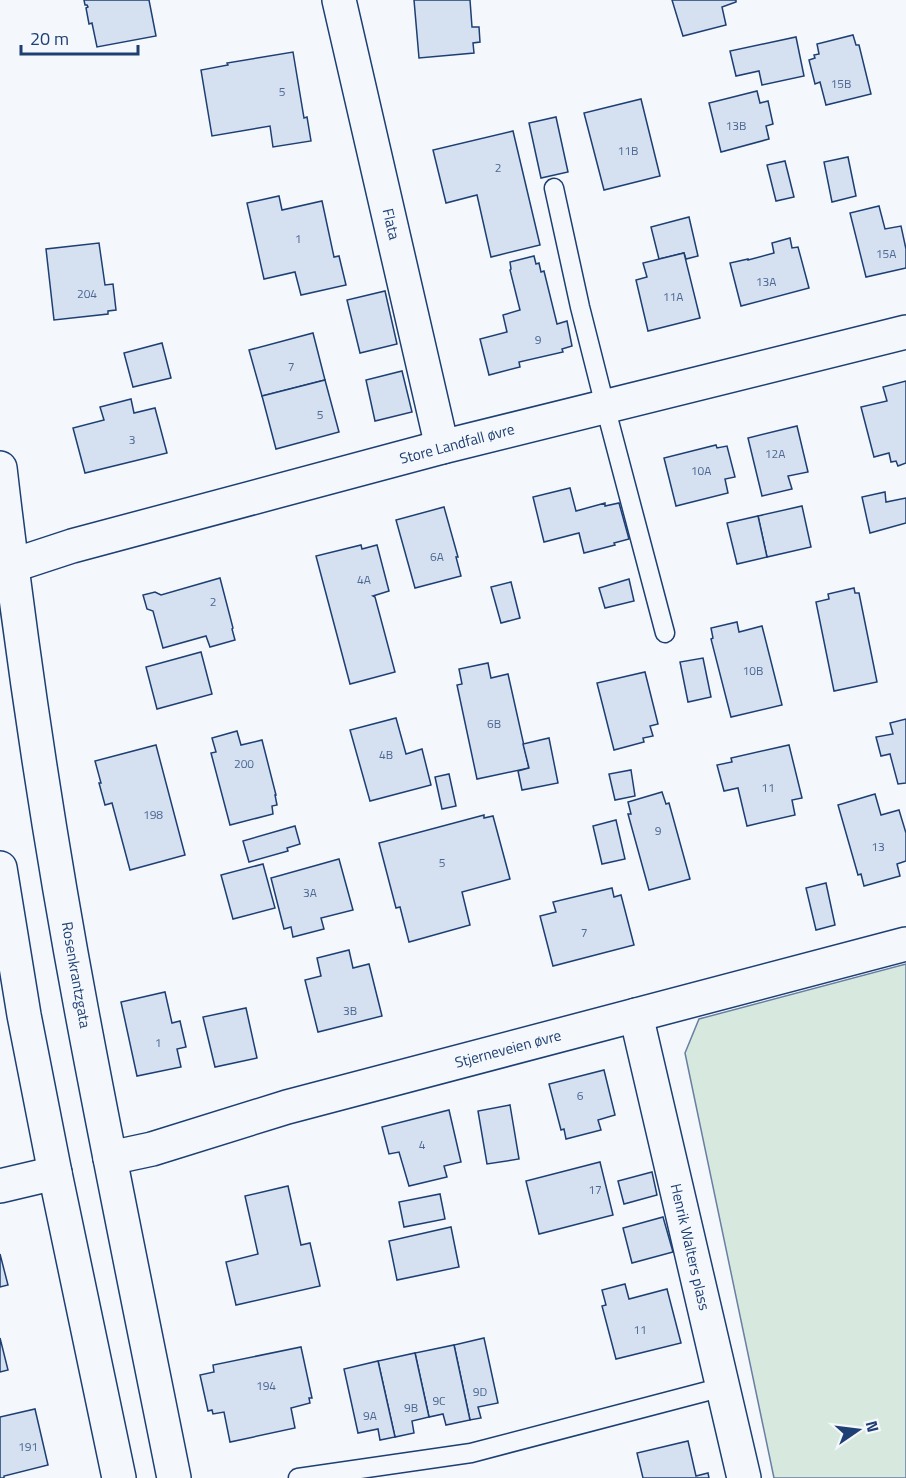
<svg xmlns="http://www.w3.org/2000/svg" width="906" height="1478" font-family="'Titillium Web',sans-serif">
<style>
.green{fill:#d7e8df;stroke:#687fa3;stroke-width:1.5}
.building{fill:#d5e0f0;stroke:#1d3f73;stroke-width:1.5}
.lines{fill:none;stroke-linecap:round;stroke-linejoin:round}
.service-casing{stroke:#1d3f73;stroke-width:21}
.minor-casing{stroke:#1d3f73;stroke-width:36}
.primary-casing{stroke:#1d3f73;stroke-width:36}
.service{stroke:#f4f7fb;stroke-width:18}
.minor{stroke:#f4f7fb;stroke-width:33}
.primary{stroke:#f4f7fb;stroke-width:33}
.labels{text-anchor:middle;stroke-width:4.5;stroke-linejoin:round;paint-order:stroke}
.number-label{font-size:12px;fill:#4b6792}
.street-label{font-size:15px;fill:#1d3f73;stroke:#f4f7fb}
</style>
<rect width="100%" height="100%" fill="#f4f7fb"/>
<path class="green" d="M906,964V1478H774L685,1053L699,1019Z"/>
<g class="building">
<path d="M84,0H149L156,36L97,47L92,23L89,24L86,8L88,7L87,5H85Z"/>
<path d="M414,0H470L472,27H479L480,42L473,43L474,53L419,58Z"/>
<path d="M672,0H736V2L722,7L726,25L683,36Z"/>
<path d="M853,35L856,45H859L871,94L826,105L820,82L815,84L809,60L815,58L814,55L819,54L817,44Z"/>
<path d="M796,37L804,76L762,85L759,71L736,76L730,51Z"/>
<path d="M293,52L304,118L307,117L311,141L273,147L270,126L212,136L201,70L228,65L227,63Z"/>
<path d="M757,91L760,103L768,101L773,124L766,126L769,139L721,152L709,103Z"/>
<path d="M641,99L660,176L604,190L584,113Z"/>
<path d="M556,117L568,172L541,178L529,123Z"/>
<path d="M513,131L540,245L491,257L477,195L446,203L433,150Z"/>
<path d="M848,157L856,196L832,202L824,162Z"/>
<path d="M785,161L794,197L776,201L767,165Z"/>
<path d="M279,196L282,210L322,201L334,257L339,256L346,285L301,295L295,272L264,279L247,203Z"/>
<path d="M879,206L885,229L901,226L906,249V268L866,277L850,213Z"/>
<path d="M689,217L698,256L686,259L684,253L659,259L651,227Z"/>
<path d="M790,238L792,248L798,247L809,288L741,306L730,263L748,259V260L774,253L772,243Z"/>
<path d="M99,243L105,285L113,284L116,310L108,311V314L54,320L46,249Z"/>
<path d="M684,253L700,318L648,331L636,280L647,277L643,263Z"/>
<path d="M534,256L536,264L539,263L541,272L544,271L557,324L567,321L572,346L562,349L563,352L519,362L520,367L489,375L480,339L507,332L503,315L520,310L510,270L511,269L510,262Z"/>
<path d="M385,291L397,344L360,353L347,300Z"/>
<path d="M313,333L325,380L262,396L249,350Z"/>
<path d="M162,343L171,378L133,387L124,353Z"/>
<path d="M402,371L412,412L375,421L366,380Z"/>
<path d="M325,380L339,432L276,449L262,396Z"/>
<path d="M906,381V463L898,466L896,461L891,462L889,453L874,457L861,407L887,401L883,387Z"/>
<path d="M131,399L134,413L155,408L167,453L85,473L73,428L104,420L100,407Z"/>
<path d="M797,426L808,472L788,476L792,489L762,496L748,438Z"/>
<path d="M716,445L717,448L727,446L735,477L725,479L728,493L676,506L664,458Z"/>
<path d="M570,488L576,511L605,503V506L619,503L629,539L614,543L615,545L584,553L579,533L544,542L533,497Z"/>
<path d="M885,492L886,502L906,498V523L870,533L862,497Z"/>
<path d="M802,506L811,547L767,557L758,516Z"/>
<path d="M444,507L458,557H456L461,576L415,588L396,520Z"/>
<path d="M758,516L767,557L737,564L727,523Z"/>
<path d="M361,545L362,549L377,545L389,591L373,596L375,597L395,672L350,684L316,556Z"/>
<path d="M220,578L233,628L232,629L235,640L210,647L206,636L163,648L153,611L147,609L143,595L155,592L161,595Z"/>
<path d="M629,579L634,601L605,608L599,588Z"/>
<path d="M511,582L520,618L501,623L491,587Z"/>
<path d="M854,588L855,593H859L877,682L834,691L816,602L829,599L828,594Z"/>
<path d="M737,622L739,632L762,626L782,705L731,717L711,639L713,638L711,628Z"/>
<path d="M201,652L212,694L157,709L146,667Z"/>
<path d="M703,658L711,697L688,702L680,662Z"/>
<path d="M488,663L491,678L508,674L529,768L477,779L457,685L462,684L459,669Z"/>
<path d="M645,672L658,724L650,726L653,736L643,738L644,742L614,750L597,683Z"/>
<path d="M396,718L406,754L422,749L431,785L370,801L350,730Z"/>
<path d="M906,719V783L898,784L890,754L881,756L876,737L893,734L890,723Z"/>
<path d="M237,731L241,745L262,740L276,795H275L277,805L272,806L273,814L230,825L211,753L216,752L212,738Z"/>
<path d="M549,738L558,783L522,790L518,771L529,768L523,744Z"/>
<path d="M156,745L185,855L130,870L112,803L105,805L99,783H101L95,761Z"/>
<path d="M789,745L802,798L792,800L795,815L747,826L738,788L724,791L717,765L732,762L731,758Z"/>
<path d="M631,770L635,796L615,800L609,774Z"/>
<path d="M449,774L456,806L442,809L435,777Z"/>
<path d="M662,792L666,804L669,803L690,879L649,890L628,814H631L628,802Z"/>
<path d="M875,794L881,815L899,810L906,833V861L897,864L900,876L864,886L861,874L858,875L838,805Z"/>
<path d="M484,815V818L493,816L510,879L462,892L470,925L409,942L400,907L396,908L379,843Z"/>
<path d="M616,820L625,859L602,864L593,826Z"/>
<path d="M295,826L300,844L287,848L288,851L249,862L243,841Z"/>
<path d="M339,859L353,910L321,918L324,929L293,937L291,927L284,929L271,878Z"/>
<path d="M263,864L275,908L233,919L221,875Z"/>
<path d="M826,883L835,925L816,930L806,888Z"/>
<path d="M612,888L614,897L621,895L634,945L553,966L540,916L556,912L553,902Z"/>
<path d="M349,950L353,968L369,964L382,1016L318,1032L305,980L321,976L317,958Z"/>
<path d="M165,992L172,1023L180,1021L186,1047L177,1049L181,1067L137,1076L121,1002Z"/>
<path d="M246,1008L257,1058L215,1067L203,1017Z"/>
<path d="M604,1070L615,1115L598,1120L601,1130L566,1139L564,1129L561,1130L549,1084Z"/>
<path d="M510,1105L519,1159L487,1164L478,1111Z"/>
<path d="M449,1110L461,1162L444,1166L447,1177L409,1186L399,1152L389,1154L382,1127Z"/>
<path d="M600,1162L613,1215L539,1234L526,1181Z"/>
<path d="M652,1172L657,1195L624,1204L618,1181Z"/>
<path d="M288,1186L301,1245L310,1243L320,1286L236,1305L226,1262L258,1254L245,1196Z"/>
<path d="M440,1194L445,1219L404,1227L399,1202Z"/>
<path d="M663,1217L673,1252L632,1263L623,1228Z"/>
<path d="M451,1227L459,1267L397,1280L389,1241Z"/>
<path d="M0,1254L8,1285L0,1287Z"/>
<path d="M625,1284L629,1299L667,1289L681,1343L616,1359L602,1306L606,1305L602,1290Z"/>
<path d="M0,1338L8,1370L0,1372Z"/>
<path d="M484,1338L498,1403L478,1407L481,1418L470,1420L454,1345Z"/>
<path d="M454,1345L470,1420L446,1425L443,1414L429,1417L415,1353Z"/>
<path d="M301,1347L312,1398H309L310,1403L291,1408L295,1428L230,1442L224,1412L213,1414L212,1410L208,1411L200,1375L214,1372L213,1365Z"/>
<path d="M415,1353L429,1417L412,1421L414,1433L395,1437L378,1361Z"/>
<path d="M378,1361L395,1437L380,1440L378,1429L358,1433L344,1369Z"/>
<path d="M35,1409L48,1465L4,1476V1478H0V1417Z"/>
<path d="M688,1441L696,1476L708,1473L709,1478H643L637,1453Z"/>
</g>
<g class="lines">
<defs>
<g id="service">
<path d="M554,188L580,307L605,406L665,633"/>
<path d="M298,1478L471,1453L723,1387"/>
</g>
<g id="minor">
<path d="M339,0L442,447"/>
<path d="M11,566L72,546L442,447L906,332"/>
<path d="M636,1015L744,1478"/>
<path d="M110,1158L152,1149L287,1107L906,944"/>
<path d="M0,1186L55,1173"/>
</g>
<g id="primary">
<path d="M0,468C21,650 48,832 82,1013C111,1168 143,1323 174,1478"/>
<path d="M0,868L24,1015L55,1173L119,1478"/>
</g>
</defs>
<use href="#service" class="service-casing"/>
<use href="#minor" class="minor-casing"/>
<use href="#primary" class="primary-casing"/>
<use href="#service" class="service"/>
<use href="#minor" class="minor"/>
<use href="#primary" class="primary"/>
</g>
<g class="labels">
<g class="number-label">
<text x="841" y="88">15B</text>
<text x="282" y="96">5</text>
<text x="736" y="130">13B</text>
<text x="628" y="155">11B</text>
<text x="498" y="172">2</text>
<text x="298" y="243">1</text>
<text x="886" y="258">15A</text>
<text x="766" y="286">13A</text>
<text x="87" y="298">204</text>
<text x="673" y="301">11A</text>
<text x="538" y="344">9</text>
<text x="291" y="371">7</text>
<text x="320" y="419">5</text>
<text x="132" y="444">3</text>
<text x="775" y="458">12A</text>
<text x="701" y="475">10A</text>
<text x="437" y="561">6A</text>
<text x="364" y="584">4A</text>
<text x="213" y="606">2</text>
<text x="753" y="675">10B</text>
<text x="494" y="728">6B</text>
<text x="386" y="759">4B</text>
<text x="244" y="768">200</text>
<text x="768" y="792">11</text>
<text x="153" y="819">198</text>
<text x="658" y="835">9</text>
<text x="878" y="851">13</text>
<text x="442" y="867">5</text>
<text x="310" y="897">3A</text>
<text x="584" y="937">7</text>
<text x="350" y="1015">3B</text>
<text x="158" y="1047">1</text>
<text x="580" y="1100">6</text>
<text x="422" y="1149">4</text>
<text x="595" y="1194">17</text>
<text x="640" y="1334">11</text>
<text x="266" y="1390">194</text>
<text x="480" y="1396">9D</text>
<text x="439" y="1405">9C</text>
<text x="411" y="1412">9B</text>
<text x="370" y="1420">9A</text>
<text x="28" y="1451">191</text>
</g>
<g class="street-label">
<text transform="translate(391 224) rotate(77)" y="5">Flata</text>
<text transform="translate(457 444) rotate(-15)" y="5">Store Landfall øvre</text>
<text transform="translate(76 975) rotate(80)" y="5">Rosenkrantzgata</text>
<text transform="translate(508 1049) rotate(-15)" y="5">Stjerneveien øvre</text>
<text transform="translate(690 1247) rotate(77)" y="5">Henrik Walters plass</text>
</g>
</g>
<g transform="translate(858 1430) rotate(76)" stroke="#f4f7fb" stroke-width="4.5" paint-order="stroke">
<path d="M0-4.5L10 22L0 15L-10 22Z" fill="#1d3f73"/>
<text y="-9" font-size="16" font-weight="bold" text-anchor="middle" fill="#1d3f73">N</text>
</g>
<path d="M21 45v9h117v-9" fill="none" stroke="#1d3f73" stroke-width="3"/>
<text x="30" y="45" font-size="18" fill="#1d3f73" stroke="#f4f7fb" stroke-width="4.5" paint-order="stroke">20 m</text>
</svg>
